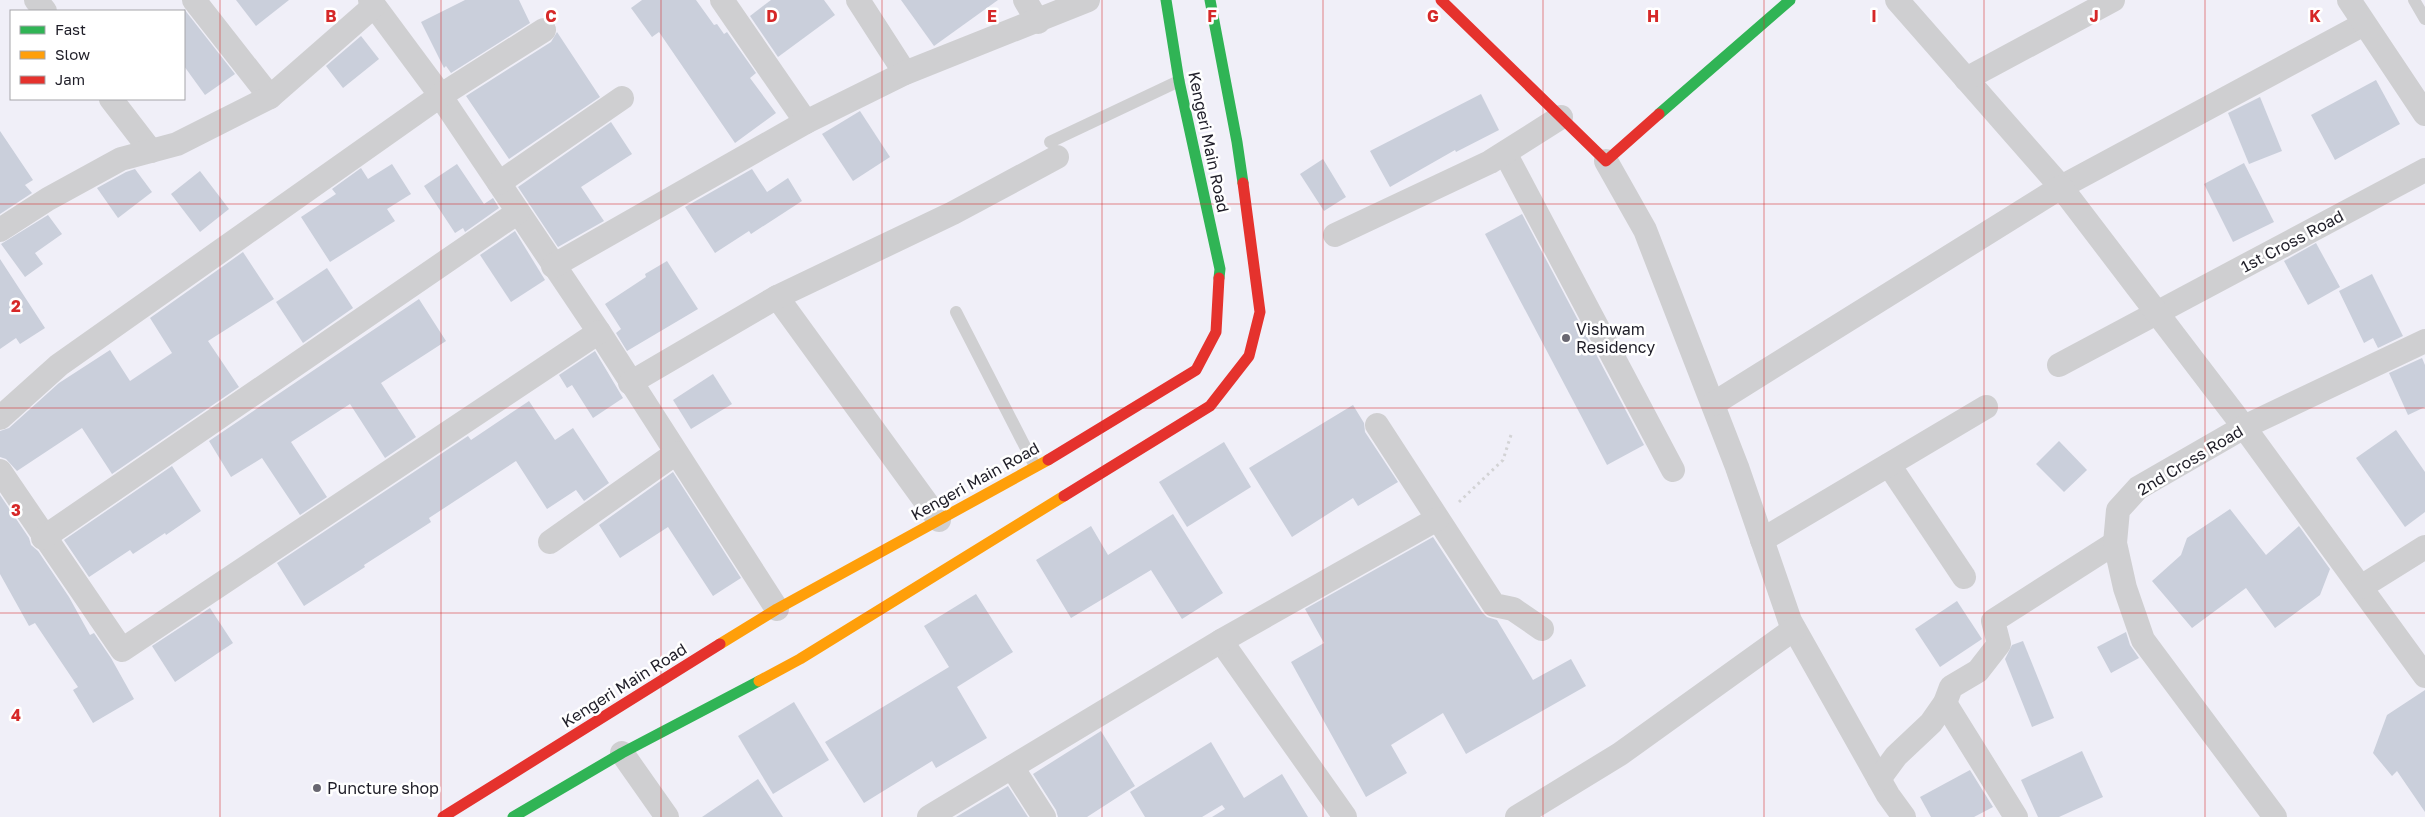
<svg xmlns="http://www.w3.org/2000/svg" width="2425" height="817" font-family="'Golos Text',sans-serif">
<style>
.building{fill:#cacfdb}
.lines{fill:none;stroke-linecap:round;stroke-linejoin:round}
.path{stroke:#d3d3d5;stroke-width:3;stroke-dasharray:2.5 4;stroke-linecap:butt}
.lane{stroke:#cfcfd1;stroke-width:12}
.street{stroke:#cfcfd1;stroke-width:24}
.fast{stroke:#30b455;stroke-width:11}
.slow{stroke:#ff9f0a;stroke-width:11}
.jam{stroke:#e5322d;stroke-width:11}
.grid{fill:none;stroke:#d62828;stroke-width:1;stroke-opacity:0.55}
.poi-dot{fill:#686771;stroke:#fff;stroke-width:2}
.labels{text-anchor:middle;stroke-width:5;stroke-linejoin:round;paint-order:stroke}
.street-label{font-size:16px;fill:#1f1e28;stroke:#fff}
.poi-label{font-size:16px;fill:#1f1e28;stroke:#fff;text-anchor:start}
.grid-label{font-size:16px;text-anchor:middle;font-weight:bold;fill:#d62828;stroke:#fff;stroke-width:5;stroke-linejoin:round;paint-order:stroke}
</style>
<rect width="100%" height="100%" fill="#f0eff8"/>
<g class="building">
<path d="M236,0H289L256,26Z"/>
<path d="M465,0H519L530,23L451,73L446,66L444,68L421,22Z"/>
<path d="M642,0H696L714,25L717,24L724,34L727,32L756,73L750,78L776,113L735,143L659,32L652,37L631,8Z"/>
<path d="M771,0H824L835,15L778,57L750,16Z"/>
<path d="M901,0H998L934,46Z"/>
<path d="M184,9L235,74L205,95L184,66Z"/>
<path d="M557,32L600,97L509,159L466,96L551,42Z"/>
<path d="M361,36L379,59L343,88L326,66Z"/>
<path d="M2376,80L2400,124L2335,160L2311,115Z"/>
<path d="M1481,94L1499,130L1456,152L1455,150L1390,187L1370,151Z"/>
<path d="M2260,97L2282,151L2249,164L2228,113Z"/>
<path d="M860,111L890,157L853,181L822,134Z"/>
<path d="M611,122L632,154L581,187L604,221L558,247L518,187Z"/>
<path d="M0,131L33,180L25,185L32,193L0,214Z"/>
<path d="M1323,159L1346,197L1324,211L1300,174Z"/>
<path d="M2244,163L2274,222L2233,242L2204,184Z"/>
<path d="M392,164L411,194L387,209L395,221L330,262L301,217L336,194L332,189L361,168L368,179Z"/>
<path d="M457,164L484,204L493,198L499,208L465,232L463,228L455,233L424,186Z"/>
<path d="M135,169L152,192L118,218L97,188L126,172Z"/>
<path d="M752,169L767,192L788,178L802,201L751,234L749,231L715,253L685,207Z"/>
<path d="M200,171L229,209L200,232L171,194Z"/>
<path d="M1522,214L1644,445L1607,465L1485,234Z"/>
<path d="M48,215L62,234L35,253L43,264L25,277L1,244Z"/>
<path d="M515,231L545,280L511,302L480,255Z"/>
<path d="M2316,243L2340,287L2308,305L2284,261Z"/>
<path d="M243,252L274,299L208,341L239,387L112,474L82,428L17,471L6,459L0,457V431L9,428L59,383L110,350L130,381L172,353L150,318Z"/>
<path d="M0,259L45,328L20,344L16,338L0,349Z"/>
<path d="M667,261L698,309L627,351L616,333L621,329L605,304L646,277L645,274Z"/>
<path d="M327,268L353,308L303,343L276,302Z"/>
<path d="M2372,274L2403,336L2378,348L2373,338L2364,343L2339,291Z"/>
<path d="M419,299L446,341L381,383L416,437L385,458L350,404L291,442L327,497L300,515L262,458L231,477L209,441Z"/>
<path d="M595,351L623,398L593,418L572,385L567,388L559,375Z"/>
<path d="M2422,358L2425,365V407L2408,415L2389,373Z"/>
<path d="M713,374L732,404L691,429L673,400Z"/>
<path d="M529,401L555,440L573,428L609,483L584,501L576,490L547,509L516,461L429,518L431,522L364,565L365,567L304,606L277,563L468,436L471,440Z"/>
<path d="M1353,405L1364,423L1365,432L1398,482L1358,506L1353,498L1292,537L1249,468Z"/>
<path d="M2396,430L2425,472V512L2405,527L2356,458Z"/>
<path d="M2059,441L2087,470L2064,492L2036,464Z"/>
<path d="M1224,442L1251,487L1187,527L1159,482Z"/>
<path d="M172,466L201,511L166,535L165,533L133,554L130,550L89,577L64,540Z"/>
<path d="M673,472L741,578L713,596L668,527L620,558L599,525Z"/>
<path d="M0,495L29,538L31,545L38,551L69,597L90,635L94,633L111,658L134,699L93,723L73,690L78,687L35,623L29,626L0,574Z"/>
<path d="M2230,509L2266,555L2299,526L2330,569L2320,595L2275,628L2246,588L2192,628L2152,581L2181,555L2187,538Z"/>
<path d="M1173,514L1223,593L1182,619L1151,570L1071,618L1036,560L1091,526L1108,555Z"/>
<path d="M1433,537L1482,612L1487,617L1497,620L1533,680L1571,659L1586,686L1466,754L1443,713L1391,745L1407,773L1366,797L1291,662L1324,643L1305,609Z"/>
<path d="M976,594L1013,652L957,687L987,738L936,768L932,761L864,803L825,742L949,667L924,626Z"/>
<path d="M1957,601L1982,639L1940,667L1915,629Z"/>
<path d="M210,608L233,643L175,682L152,646Z"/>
<path d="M2126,632L2130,645L2139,658L2111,673L2097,647Z"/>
<path d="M2023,641L2054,718L2032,727L2005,659L2012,645Z"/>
<path d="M2425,690V812L2397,771L2392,776L2373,753L2387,715Z"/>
<path d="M794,702L829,760L773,794L738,736Z"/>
<path d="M1101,731L1135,786L1087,817H1058L1056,810L1033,774Z"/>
<path d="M1211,742L1244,798L1282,774L1308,817H1212L1225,809L1222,805L1202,817H1145L1130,792Z"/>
<path d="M2082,751L2103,797L2059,817H2038L2021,780Z"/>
<path d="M1970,770L1993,807L1974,817H1931L1920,797Z"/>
<path d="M758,779L783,817H702Z"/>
<path d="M1008,786L1028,817H956Z"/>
</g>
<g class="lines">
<path class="path" d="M1459,502L1503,460L1511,435"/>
<g class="lane">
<path d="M2414,0L2425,19"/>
<path d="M1050,142L1179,81"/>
<path d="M956,312L1035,466"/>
</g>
<g class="street">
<path d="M36,0L45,11"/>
<path d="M194,0L270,97"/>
<path d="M370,0L433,85L599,332L777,609"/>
<path d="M722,0L806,122"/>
<path d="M858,0L905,73"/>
<path d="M1025,0L1038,22"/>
<path d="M1897,0L2061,187L2364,24"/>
<path d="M2349,0L2425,114"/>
<path d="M1966,79L2113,0"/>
<path d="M111,99L151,151"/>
<path d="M1505,153L1673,470"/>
<path d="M1606,161L1645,230L1737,467L1790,621L1888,795L1904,817"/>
<path d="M499,183L622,98"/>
<path d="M0,230L48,199L121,159L177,144L270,97L374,6"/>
<path d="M1335,235L1490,162L1561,117"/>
<path d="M553,266L806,122L905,73L1088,0"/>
<path d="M777,297L939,520"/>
<path d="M2059,365L2425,170"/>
<path d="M630,383L777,297L953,213L1057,157"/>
<path d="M1713,404L2061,187L2244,427L2425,676"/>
<path d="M0,418L59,365L440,96L544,30"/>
<path d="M1377,425L1494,605L1513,609L1542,629"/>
<path d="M1889,465L1964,577"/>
<path d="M0,471L122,650L599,332"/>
<path d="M43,538L518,212"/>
<path d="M1762,540L1986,407"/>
<path d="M550,542L676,453"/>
<path d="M2361,587L2425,547"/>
<path d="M1221,641L1345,817"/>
<path d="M1945,703L2016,817"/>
<path d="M622,753L667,817"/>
<path d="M1012,767L1044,817"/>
<path d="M1879,779L1896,756L1931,723L1945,703L1951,687L1978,671L1999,644L1993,621L2115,543"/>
<path d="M929,817L1221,641L1437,519"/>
<path d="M1517,817L1620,754L1794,629"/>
<path d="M2275,817L2143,640L2125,588L2115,543L2118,510L2138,488L2244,427L2425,341"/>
</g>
<g class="fast">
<path d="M1166,0L1179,81L1220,269L1219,278"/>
<path d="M1210,0L1237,142L1243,183"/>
<path d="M1659,114L1790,0"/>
<path d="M513,817L622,753L759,681"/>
</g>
<g class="slow">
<path d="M720,644L777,609L1048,460"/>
<path d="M759,681L800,659L1064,496"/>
</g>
<g class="jam">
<path d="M1441,0L1606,161L1659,114"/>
<path d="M1048,460L1196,370L1216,332L1219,278"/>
<path d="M1064,496L1210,406L1249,356L1260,312L1243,183"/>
<path d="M443,817L720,644"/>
</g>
</g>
<path class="grid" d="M220,0V817M441,0V817M661,0V817M882,0V817M1102,0V817M1323,0V817M1543,0V817M1764,0V817M1984,0V817M2205,0V817M0,204H2425M0,408H2425M0,613H2425"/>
<g class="poi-dot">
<circle cx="1566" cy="338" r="5"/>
<circle cx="317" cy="788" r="5"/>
</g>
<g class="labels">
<g class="street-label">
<text transform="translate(1209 142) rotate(78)" y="6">Kengeri Main Road</text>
<text transform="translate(2292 241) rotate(-28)" y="6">1st Cross Road</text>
<text transform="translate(2190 460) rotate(-31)" y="6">2nd Cross Road</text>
<text transform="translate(975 481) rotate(-29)" y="6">Kengeri Main Road</text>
<text transform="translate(624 685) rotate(-32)" y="6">Kengeri Main Road</text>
</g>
<g class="poi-label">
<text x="1576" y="335">Vishwam<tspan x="1576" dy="18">Residency</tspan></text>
<text x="327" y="794">Puncture shop</text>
</g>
</g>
<g class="grid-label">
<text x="331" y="22">B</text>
<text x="551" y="22">C</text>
<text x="772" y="22">D</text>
<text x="992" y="22">E</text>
<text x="1212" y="22">F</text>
<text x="1433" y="22">G</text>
<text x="1653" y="22">H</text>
<text x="1874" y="22">I</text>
<text x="2094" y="22">J</text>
<text x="2315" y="22">K</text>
<text x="16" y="312">2</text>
<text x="16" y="516">3</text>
<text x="16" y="721">4</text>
</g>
<rect x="10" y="10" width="175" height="90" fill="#ffffff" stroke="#a5a5a9"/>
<rect x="20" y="26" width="25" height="8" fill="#30b455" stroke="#a5a5a9"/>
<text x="55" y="35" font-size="15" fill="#1f1e28">Fast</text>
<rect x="20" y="51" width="25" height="8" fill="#ff9f0a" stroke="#a5a5a9"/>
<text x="55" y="60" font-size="15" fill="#1f1e28">Slow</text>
<rect x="20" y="76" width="25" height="8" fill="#e5322d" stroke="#a5a5a9"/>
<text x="55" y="85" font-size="15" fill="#1f1e28">Jam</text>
</svg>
